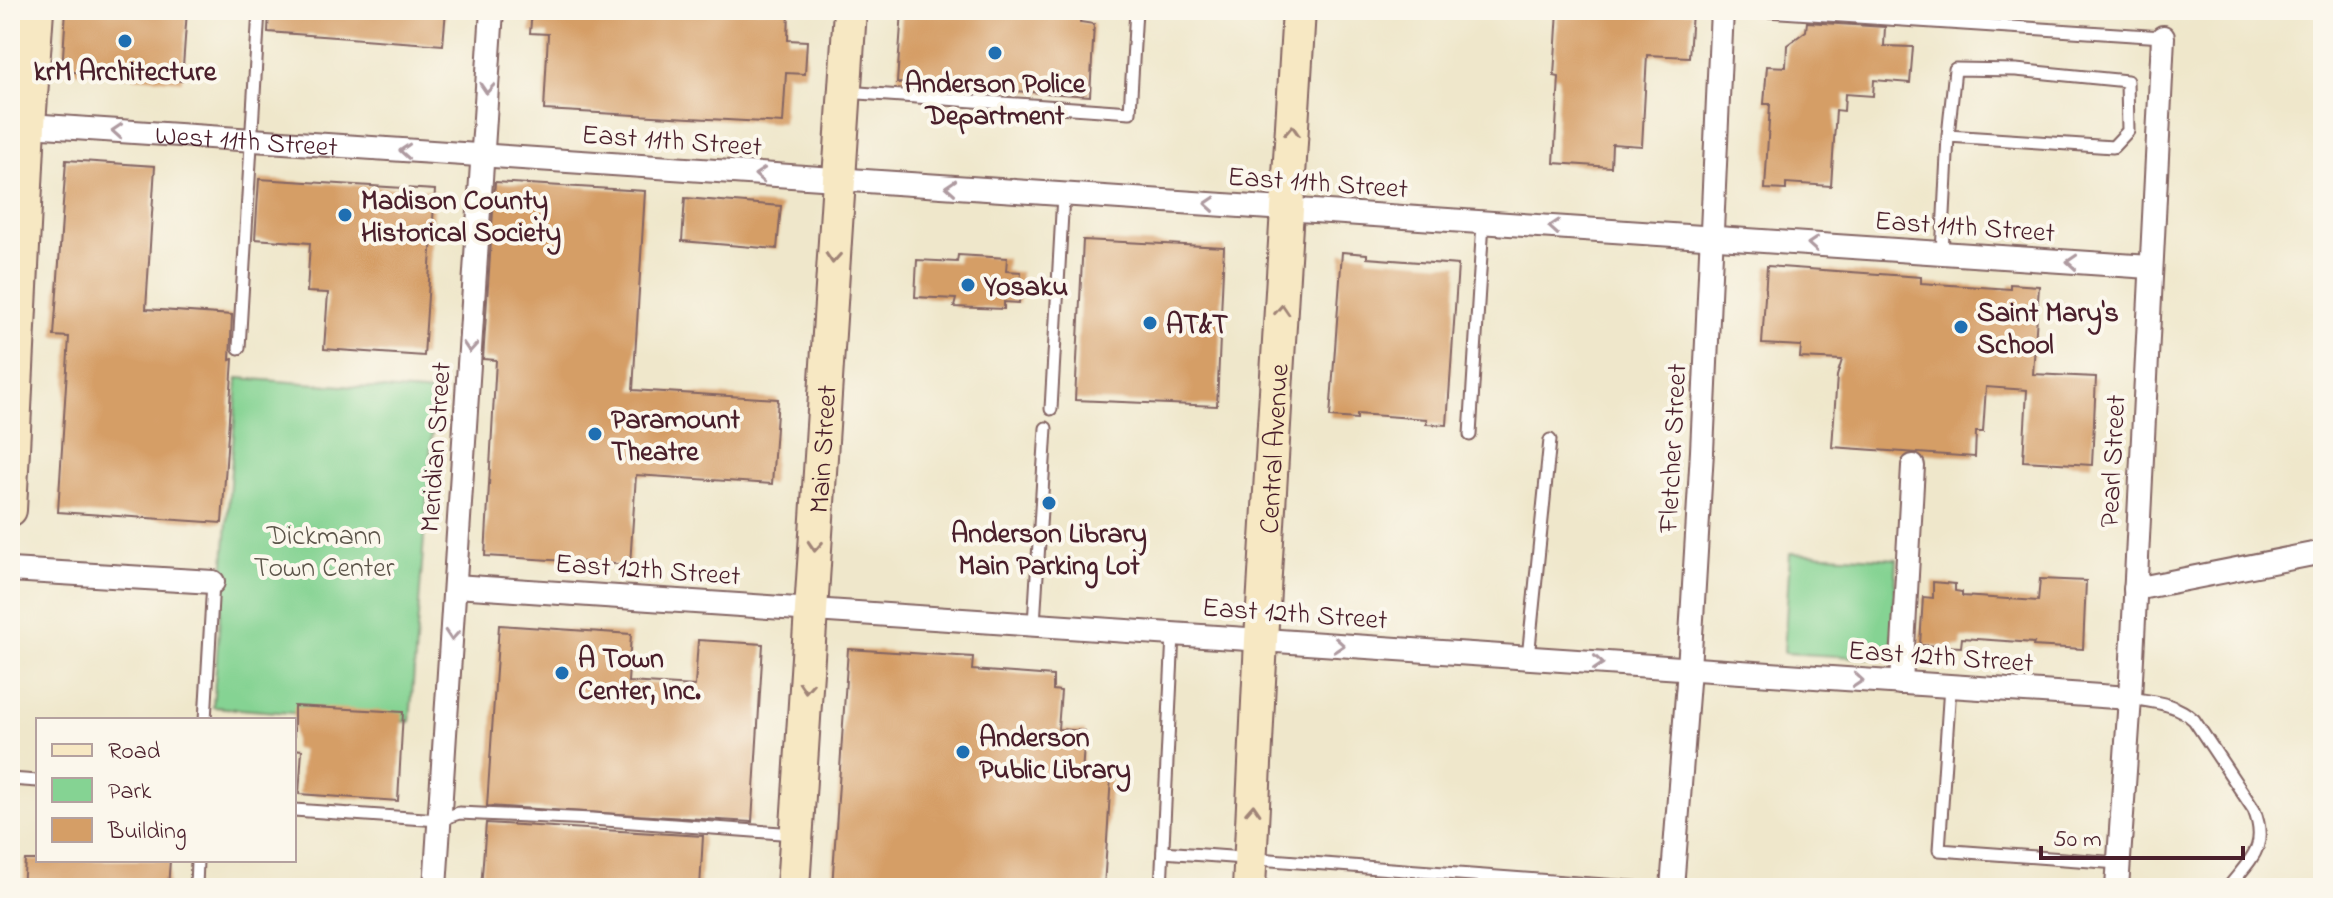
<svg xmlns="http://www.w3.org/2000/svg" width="2333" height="898" font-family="'Indie Flower',sans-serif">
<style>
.green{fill:#85d393;stroke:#68795f;stroke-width:2}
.building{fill:#d59e66}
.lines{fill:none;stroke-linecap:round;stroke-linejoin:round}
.lane-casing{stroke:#846563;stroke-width:15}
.street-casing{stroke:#846563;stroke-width:26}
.secondary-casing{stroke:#846563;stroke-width:36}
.lane{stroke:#fff;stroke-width:11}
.street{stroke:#fff;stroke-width:22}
.secondary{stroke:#f7e8c3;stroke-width:32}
.oneway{stroke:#ae9aa0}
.oneway2{stroke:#a08477}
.poi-dot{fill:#1f6fb2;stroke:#fbf7ec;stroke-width:3}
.labels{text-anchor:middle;stroke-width:8;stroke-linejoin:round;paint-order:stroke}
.poi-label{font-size:28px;font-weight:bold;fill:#4a1f2b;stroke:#fbf7ec;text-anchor:start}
.street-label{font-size:28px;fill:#4a1f2b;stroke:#fbf7ec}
.park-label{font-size:28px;fill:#5c554a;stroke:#fbf7ec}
</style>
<rect width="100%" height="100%" fill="#fbf7ec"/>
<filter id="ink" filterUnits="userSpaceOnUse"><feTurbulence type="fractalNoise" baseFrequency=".0125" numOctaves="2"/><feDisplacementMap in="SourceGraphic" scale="16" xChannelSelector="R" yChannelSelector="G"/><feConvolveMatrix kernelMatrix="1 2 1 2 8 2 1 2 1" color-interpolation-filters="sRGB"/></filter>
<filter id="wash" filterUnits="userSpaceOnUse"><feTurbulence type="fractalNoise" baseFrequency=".006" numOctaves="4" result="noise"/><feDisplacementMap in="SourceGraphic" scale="32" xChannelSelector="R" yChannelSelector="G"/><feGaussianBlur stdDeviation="1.8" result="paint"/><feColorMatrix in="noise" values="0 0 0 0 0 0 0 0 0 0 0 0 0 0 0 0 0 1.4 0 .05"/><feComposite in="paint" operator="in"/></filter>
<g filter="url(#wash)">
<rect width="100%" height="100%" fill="#efe7cb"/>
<g class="green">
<path d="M238,378L435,393L410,722L213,707Z"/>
<path d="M1790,553L1897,559L1891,659L1784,653Z"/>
</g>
<g id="blocks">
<g class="building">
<path d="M66,10H187L182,81L62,71Z"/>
<path d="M269,10H446L443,45L268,32Z"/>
<path d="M532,10H789L788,40L807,41L805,74L786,73L783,123L544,110L548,34L530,33Z"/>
<path d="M902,10H1081L1080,22L1094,24L1090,96L897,83Z"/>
<path d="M1558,10H1656L1692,12L1689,57L1647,55L1642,146L1612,144L1611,167L1554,163L1559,77L1554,76Z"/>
<path d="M1807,22L1885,27L1884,46L1913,47L1910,83L1874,80L1873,96L1845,94L1844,111L1836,110L1831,186L1786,183V190L1765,189L1770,104H1764L1767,66L1786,67L1787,45L1806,31Z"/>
<path d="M66,160L155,166L146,309L232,315L230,360L233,359L222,523L58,512L69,337L54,336Z"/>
<path d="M259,179L435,190L424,356L324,349L328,293L307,292L310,243L255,239Z"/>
<path d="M495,182L645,191L633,390L778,399L772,484L636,475L630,565L485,556L496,360L483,359Z"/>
<path d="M685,198L781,206L777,249L682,241Z"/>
<path d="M1083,240L1224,247L1217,406L1075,400Z"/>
<path d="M1342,252L1367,254V258L1458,265L1447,425L1426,424L1427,419L1357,414V419L1330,417Z"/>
<path d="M958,255L1007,258L1006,271L1021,272L1019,303L1004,302V309L954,307L956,299L915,297L917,260L957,262Z"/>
<path d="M1767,266L1921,277V283L2010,289V284L2039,286L2033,374L2096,377L2092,465L2023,461L2027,390L1986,387L1983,432H1976L1975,457L1832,447L1837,376L1842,360L1800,358L1801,346L1762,344Z"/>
<path d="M2040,579L2086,581L2083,649L2033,646L2034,643L1962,638L1961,647L1920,645L1923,597L1933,598V582L1955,584V591L1962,592V596L2038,601Z"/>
<path d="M499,625L631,634L628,682L695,686L698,640L763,644L752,822L487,806Z"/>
<path d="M848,649L973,657L972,670L1053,676V690L1061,691L1058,729L1085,731L1082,774L1111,776L1104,888H832Z"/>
<path d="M294,706L403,712L398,801L299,794L302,750L294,749Z"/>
<path d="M486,823L703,836L700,888H481Z"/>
<path d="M25,860H170L168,888H23Z"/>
</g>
</g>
</g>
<g filter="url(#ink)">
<use href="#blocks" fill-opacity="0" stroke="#846563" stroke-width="2"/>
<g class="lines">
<defs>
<g id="lane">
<path d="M1751,10L2163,37"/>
<path d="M845,92L1130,112L1136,10"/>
<path d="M1942,253L1948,136L2113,147L2128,131L2127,81L2016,70L1955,69L1948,136"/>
<path d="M239,348L259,10"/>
<path d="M1051,409L1063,195"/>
<path d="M1470,435L1483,222"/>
<path d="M1034,624L1046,428"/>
<path d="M1528,658L1550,440"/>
<path d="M1950,686L1939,850L2118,863"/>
<path d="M2130,698C2154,702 2176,703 2194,720L2254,810C2269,848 2250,859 2228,888"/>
<path d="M205,720L213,582"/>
<path d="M10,779L38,781"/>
<path d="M294,810L439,820L459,813L592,819L795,834"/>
<path d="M1163,852L1645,888"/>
<path d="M196,888L197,860"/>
<path d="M1161,888L1173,634"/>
</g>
<g id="street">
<path id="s1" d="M29,125L2150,267"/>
<path d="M10,570L213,582"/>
<path d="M455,586L2130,698"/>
<path d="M2135,589L2323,552"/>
<path d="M1901,683L1913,466"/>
<path d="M435,888L492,10"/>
<path d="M1672,888L1689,669L1702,451L1722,10"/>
<path d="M2117,888L2130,698L2163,37"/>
</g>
<g id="secondary">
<path d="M10,510L29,125L37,10"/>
<path id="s2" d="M793,888L850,10"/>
<path id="s3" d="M1249,888L1261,640L1299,10"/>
</g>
</defs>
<use href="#lane" class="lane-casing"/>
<use href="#street" class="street-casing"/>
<use href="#secondary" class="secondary-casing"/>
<use href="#lane" class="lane"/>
<use href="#street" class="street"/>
<use href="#secondary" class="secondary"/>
</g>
<defs><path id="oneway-chevron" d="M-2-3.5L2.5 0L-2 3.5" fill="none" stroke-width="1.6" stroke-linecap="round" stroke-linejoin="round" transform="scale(2)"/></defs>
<g class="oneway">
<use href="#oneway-chevron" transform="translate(487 88) rotate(94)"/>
<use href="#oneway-chevron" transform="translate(117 131) rotate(-176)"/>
<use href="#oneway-chevron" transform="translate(405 151) rotate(-176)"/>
<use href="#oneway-chevron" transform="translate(760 175) rotate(-176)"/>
<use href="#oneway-chevron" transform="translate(951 187) rotate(-176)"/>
<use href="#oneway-chevron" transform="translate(1210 204) rotate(-176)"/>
<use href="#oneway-chevron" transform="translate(1554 227) rotate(-176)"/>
<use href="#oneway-chevron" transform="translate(1813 244) rotate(-176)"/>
<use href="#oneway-chevron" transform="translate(2072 262) rotate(-176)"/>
<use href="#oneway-chevron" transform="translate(470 347) rotate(94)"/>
<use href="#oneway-chevron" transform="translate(452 635) rotate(94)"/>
<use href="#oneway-chevron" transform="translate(1339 645) rotate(4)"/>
<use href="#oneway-chevron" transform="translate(1598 663) rotate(4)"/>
<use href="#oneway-chevron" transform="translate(1858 680) rotate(4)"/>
</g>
<g class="oneway2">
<use href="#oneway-chevron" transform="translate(1292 131) rotate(-87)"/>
<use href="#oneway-chevron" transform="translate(833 258) rotate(94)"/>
<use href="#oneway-chevron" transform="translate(1282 310) rotate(-86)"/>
<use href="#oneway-chevron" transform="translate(815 546) rotate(94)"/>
<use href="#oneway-chevron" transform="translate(806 687) rotate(94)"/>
<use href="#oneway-chevron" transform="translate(1253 810) rotate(-87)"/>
</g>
</g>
<g class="poi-dot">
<circle cx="125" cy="41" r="8"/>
<circle cx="995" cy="53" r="8"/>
<circle cx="345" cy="215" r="8"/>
<circle cx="968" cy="285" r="8"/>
<circle cx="1150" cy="323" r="8"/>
<circle cx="1961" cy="327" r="8"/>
<circle cx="595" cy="434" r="8"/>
<circle cx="1049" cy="503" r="8"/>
<circle cx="562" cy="673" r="8"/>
<circle cx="963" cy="752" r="8"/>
</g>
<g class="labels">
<g class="poi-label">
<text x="125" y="80" text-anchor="middle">krM Architecture</text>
<text x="995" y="92" text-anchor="middle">Anderson Police<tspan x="995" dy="32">Department</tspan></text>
<text x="361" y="209">Madison County<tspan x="361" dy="32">Historical Society</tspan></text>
<text x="984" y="295">Yosaku</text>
<text x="1977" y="321">Saint Mary's<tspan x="1977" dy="32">School</tspan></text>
<text x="1166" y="333">AT&amp;T</text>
<text x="611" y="428">Paramount<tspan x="611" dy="32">Theatre</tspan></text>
<text x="1049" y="542" text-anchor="middle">Anderson Library<tspan x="1049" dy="32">Main Parking Lot</tspan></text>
<text x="578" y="667">A Town<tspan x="578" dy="32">Center, Inc.</tspan></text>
<text x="979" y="746">Anderson<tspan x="979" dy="32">Public Library</tspan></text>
</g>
<g class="street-label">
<text transform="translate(672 139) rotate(4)" y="10">East 11th Street</text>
<text dy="10" stroke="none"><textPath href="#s1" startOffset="218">West 11th Street</textPath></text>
<text transform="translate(1318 181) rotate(4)" y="10">East 11th Street</text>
<text transform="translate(1965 225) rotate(4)" y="10">East 11th Street</text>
<text transform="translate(434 447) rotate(-86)" y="10">Meridian Street</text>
<text transform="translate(1671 448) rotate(-87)" y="10">Fletcher Street</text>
<text dy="10" stroke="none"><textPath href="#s2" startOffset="440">Main Street</textPath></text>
<text dy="10" stroke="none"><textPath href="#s3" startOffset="440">Central Avenue</textPath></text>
<text transform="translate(2111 461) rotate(-87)" y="10">Pearl Street</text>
<text transform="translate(648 568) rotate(4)" y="10">East 12th Street</text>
<text transform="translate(1295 612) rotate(4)" y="10">East 12th Street</text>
<text transform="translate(1941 655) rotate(4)" y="10">East 12th Street</text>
</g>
<g class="park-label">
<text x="324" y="544">Dickmann<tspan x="324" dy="32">Town Center</tspan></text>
</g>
</g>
<rect width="2333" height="898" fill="none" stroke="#fbf7ec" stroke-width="40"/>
<rect x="36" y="718" width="260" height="144" fill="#fbf7ec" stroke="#b4a19f" stroke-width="2"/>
<rect x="52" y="744" width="40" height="12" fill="#f7e8c3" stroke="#b4a19f" stroke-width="2"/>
<text x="108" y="758" font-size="24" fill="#4a1f2b">Road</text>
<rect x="52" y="778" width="40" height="24" fill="#85d393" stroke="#b4a19f" stroke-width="2"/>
<text x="108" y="798" font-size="24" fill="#4a1f2b">Park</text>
<rect x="52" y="818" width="40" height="24" fill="#d59e66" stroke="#b4a19f" stroke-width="2"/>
<text x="108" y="838" font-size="24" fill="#4a1f2b">Building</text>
<path d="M2041 846v12h202v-12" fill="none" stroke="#4a1f2b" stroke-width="4"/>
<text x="2053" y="846" font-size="24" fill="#4a1f2b" stroke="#fbf7ec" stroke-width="6" paint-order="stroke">50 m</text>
</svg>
